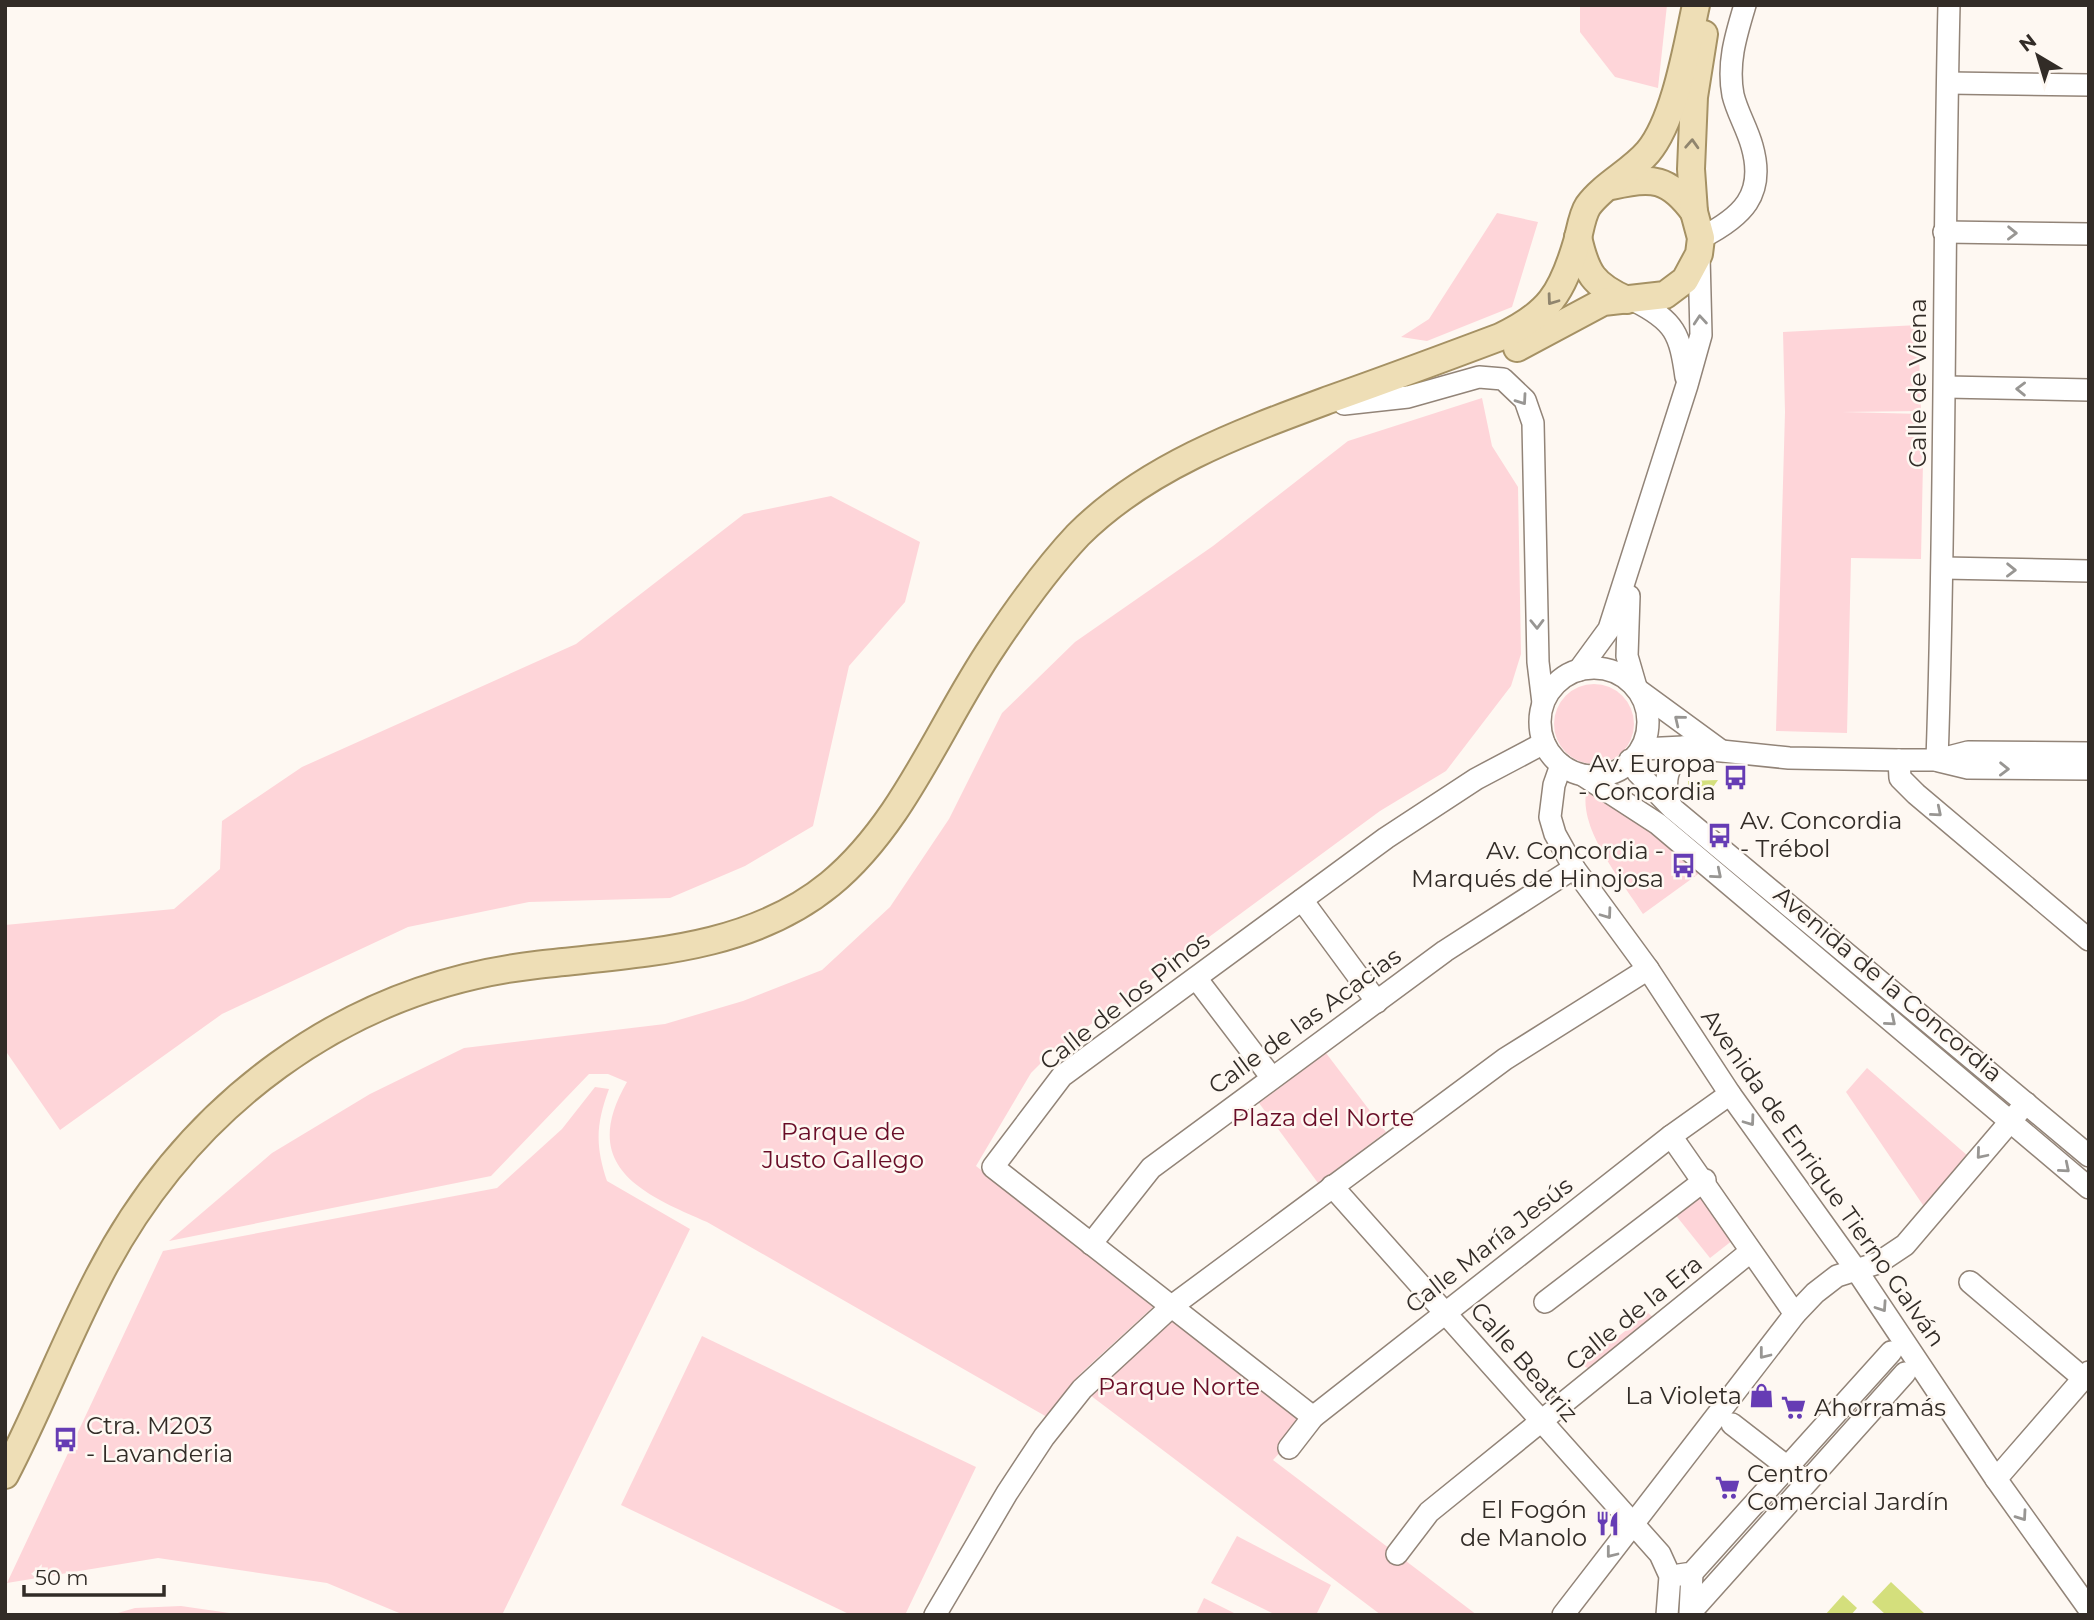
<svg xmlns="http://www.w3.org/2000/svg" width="2094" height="1620" font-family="Montserrat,sans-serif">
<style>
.green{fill:#fed5d9}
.water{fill:#d4df7c}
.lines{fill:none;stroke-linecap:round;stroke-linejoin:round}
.minor-casing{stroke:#928478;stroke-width:24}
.major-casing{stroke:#a59164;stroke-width:30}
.minor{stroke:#fff;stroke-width:21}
.major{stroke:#eedeb6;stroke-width:26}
.oneway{stroke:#90856e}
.oneway2{stroke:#989693}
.labels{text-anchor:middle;stroke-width:5;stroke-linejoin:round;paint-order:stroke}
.street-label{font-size:24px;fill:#322c27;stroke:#fef8f2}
.poi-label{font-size:24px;fill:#322c27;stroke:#fef8f2;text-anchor:end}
.park-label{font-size:24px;fill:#690d27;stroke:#fef8f2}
</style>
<rect width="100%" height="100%" fill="#fef8f2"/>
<g class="green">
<path d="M1580,5H1667L1658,88L1615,77L1580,32Z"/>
<path d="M1497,213L1538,222L1512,307L1427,341L1401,337L1429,319Z"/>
<path d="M1918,325L1921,411L1842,412L1924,414L1921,559L1851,558L1847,733L1776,731L1785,412L1783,332Z"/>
<path d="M1482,398L1492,446L1518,487L1521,654L1511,686L1446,771L1380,811L1049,1055L1031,1073L976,1166L1153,1307L1081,1373L1047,1417L707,1222C639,1193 579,1165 627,1082L608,1074H589L491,1176L169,1241L272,1153L370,1094L464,1048L665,1024L743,1001L822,970L890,907L949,819L1002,713L1075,642L1213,546L1348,441Z"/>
<path d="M831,496L920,542L905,602L849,666L813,826L745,866L670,898L529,902L408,927L222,1014L60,1130L5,1050V925L174,909L220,869L222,821L302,767L576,644L744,514Z"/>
<circle cx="1594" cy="724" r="40"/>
<path d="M1588,786L1597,789L1701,872L1643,914C1622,881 1574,824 1588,786Z"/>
<path d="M1326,1053L1386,1132L1318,1183L1259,1103Z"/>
<path d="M1867,1068L1968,1156L1925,1208L1846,1092Z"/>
<path d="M595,1087L609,1089C596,1124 595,1145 607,1181L690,1229L502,1615H404L327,1583L158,1558L7,1583L163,1251L497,1188L562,1129Z"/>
<path d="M1703,1192L1733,1240L1710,1258L1674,1213Z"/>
<path d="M1172,1306L1313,1417L1273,1460L1477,1615H1381L1082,1389Z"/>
<path d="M1648,1313L1655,1319L1593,1371L1582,1365Z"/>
<path d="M702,1336L976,1467L905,1615H851L621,1505Z"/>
<path d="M1237,1536L1331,1585L1316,1615H1276L1211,1583Z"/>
<path d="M1204,1598L1238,1615H1196Z"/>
<path d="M181,1606L243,1615H111L135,1608Z"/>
</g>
<g class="water">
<path d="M1718,780L1704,800L1688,787V781Z"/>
<path d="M1891,1582L1925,1614L1924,1615H1886L1872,1602Z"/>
<path d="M1843,1595L1857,1608L1851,1615H1825Z"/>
</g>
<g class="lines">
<defs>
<g id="minor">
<path d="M1948,83L2089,85"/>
<path d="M1944,232L2089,234"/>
<path d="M1701,238C1742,217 1766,195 1752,146C1747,128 1737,112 1733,95C1727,63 1736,35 1745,5"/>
<path d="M1635,301C1675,321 1680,334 1686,377"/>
<path d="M1946,387L2089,390"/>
<path d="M1344,404L1408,397L1479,377L1503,379L1525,400L1533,423L1538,662L1543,703"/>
<path d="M1943,568L2089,571"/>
<path d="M1629,596L1627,656L1636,687"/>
<circle cx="1594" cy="722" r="54"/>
<path d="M1579,670L1609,629L1687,385L1701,335L1699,256"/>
<path d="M1638,690L1720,750"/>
<path d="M1642,749L1683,747L1789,758L1899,760H1937L1968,752L2089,753"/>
<path d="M1630,760L1638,773L1672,808L2089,1156"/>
<path d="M1899,760L1900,778L1916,794L2089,940"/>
<path d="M1937,760C1946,508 1943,257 1949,5"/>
<path d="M1939,761L1968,768L2089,769"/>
<path d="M1561,765L1554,785L1550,817L1555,834L1574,868L1648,969L1730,1094L1857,1271L1996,1479L2089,1609"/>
<path d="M1584,776L1658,824L2089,1188"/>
<path d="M1671,806C1662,780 1667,769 1683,747"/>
<path d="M1302,900L1377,1002"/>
<path d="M1196,978L1272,1078"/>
<path d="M1671,1136L1795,1314"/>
<path d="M1332,1186L1660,1554L1670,1576L1667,1615"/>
<path d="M1091,1244L1151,1168L1445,951L1574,868"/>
<path d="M1970,1282L2083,1378"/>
<path d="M1545,1302L1705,1180"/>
<path d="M1313,1417L993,1167L1062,1076L1386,838L1476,779L1544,743"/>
<path d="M1732,1424L1799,1476"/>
<path d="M1289,1448L1313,1417L1671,1136L1730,1094"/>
<path d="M1996,1479L2089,1372"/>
<path d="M1397,1554L1429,1512L1750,1252"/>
<path d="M1692,1573L1690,1613L1905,1373"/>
<path d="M1679,1575L1692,1573L1891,1352"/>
<path d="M935,1615L1007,1493L1044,1437L1082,1389L1172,1306L1505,1059L1648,969"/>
<path d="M1563,1615L1795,1314L1815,1293L1837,1276L1878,1263L1905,1245L2026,1103"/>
</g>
<g id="major">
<path d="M1612,186C1652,176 1669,178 1694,212"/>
<path d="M1578,237C1586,273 1593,285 1627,300"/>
<path d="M1517,348L1603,302L1665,295L1685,280L1699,254L1701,238L1694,212L1691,169L1694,97L1704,34"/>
<path d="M5,1475C39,1410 65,1341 99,1276C187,1106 344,987 536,965C637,953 747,952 830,884C904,823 940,724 993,646C1019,607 1046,569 1078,535C1147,466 1242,432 1331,399C1388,379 1444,358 1500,337C1549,314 1562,293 1577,242C1580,231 1582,215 1588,206C1603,185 1631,172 1648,152C1675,120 1687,46 1696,5"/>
</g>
</defs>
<use href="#minor" class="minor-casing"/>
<use href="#major" class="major-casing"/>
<use href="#minor" class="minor"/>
<use href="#major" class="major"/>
</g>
<defs><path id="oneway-chevron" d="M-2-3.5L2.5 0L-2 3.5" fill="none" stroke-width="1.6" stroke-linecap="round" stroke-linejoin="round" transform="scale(1.75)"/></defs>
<g class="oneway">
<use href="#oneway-chevron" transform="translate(1692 144) rotate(-87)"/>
<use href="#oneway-chevron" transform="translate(1552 300) rotate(126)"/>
</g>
<g class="oneway2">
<use href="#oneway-chevron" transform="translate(2012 233) rotate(1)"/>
<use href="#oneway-chevron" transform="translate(1700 320) rotate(-95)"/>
<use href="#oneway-chevron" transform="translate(2021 389) rotate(-179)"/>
<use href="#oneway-chevron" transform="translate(1522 400) rotate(55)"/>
<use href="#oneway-chevron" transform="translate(2011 570) rotate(1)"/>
<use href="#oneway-chevron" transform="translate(1537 624) rotate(89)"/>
<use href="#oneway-chevron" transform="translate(1679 720) rotate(-141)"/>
<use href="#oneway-chevron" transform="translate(2004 769) rotate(1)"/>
<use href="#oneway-chevron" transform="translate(1937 812) rotate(40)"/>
<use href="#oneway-chevron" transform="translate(1717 874) rotate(40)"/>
<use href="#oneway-chevron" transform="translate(1607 914) rotate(54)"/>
<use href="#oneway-chevron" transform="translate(1891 1021) rotate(40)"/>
<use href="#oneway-chevron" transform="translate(1750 1121) rotate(54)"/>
<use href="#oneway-chevron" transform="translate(1981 1154) rotate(130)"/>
<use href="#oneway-chevron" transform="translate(2065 1168) rotate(40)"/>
<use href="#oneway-chevron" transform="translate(1882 1307) rotate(56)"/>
<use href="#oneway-chevron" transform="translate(1764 1354) rotate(128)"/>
<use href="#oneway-chevron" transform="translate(2022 1516) rotate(55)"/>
<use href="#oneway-chevron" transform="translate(1611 1553) rotate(128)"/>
</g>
<defs>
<symbol id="bus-bare" viewBox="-9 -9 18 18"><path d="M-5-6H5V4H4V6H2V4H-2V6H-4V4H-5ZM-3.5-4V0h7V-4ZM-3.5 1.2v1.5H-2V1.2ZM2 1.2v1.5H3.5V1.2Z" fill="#663cb4" stroke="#fef8f2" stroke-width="2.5" paint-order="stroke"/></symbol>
<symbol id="shop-bare" viewBox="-9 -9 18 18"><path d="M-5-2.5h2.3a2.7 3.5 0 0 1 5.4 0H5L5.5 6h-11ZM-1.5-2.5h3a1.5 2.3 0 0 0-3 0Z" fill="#663cb4" stroke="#fef8f2" stroke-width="2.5" paint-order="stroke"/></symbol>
<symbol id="supermarket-bare" viewBox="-9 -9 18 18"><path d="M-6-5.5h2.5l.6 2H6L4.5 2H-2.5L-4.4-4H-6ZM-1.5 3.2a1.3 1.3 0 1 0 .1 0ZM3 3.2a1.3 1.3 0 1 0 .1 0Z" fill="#663cb4" stroke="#fef8f2" stroke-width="2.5" paint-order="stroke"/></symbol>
<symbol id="restaurant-bare" viewBox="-9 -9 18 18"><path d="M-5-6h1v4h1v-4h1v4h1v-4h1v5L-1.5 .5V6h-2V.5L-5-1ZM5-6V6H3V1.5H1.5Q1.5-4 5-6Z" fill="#663cb4" stroke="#fef8f2" stroke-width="2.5" paint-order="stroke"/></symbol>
</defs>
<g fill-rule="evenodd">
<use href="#bus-bare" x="1718" y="760" width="35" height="35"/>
<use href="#bus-bare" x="1702" y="818" width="35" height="35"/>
<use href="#bus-bare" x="1666" y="848" width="35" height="35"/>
<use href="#shop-bare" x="1744" y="1378" width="35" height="35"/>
<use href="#supermarket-bare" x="1776" y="1390" width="35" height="35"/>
<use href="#bus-bare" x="48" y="1422" width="35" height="35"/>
<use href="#supermarket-bare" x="1710" y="1470" width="35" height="35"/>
<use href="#restaurant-bare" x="1590" y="1506" width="35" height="35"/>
</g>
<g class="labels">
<g class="street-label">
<text transform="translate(1918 383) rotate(-90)" y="8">Calle de Viena</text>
<text transform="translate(1888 984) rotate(40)" y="8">Avenida de la Concordia</text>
<text transform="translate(1125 1001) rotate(-38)" y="8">Calle de los Pinos</text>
<text transform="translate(1305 1021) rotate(-36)" y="8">Calle de las Acacias</text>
<text transform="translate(1823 1178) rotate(55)" y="8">Avenida de Enrique Tierno Galván</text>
<text transform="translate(1489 1245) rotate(-38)" y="8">Calle María Jesús</text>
<text transform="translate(1634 1313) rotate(-39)" y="8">Calle de la Era</text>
<text transform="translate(1524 1362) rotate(49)" y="8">Calle Beatriz</text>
</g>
<g class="poi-label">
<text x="1716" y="772">Av. Europa<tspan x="1716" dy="28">- Concordia</tspan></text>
<text x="1740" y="829" text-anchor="start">Av. Concordia<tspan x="1740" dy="28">- Trébol</tspan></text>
<text x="1664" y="859">Av. Concordia -<tspan x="1664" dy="28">Marqués de Hinojosa</tspan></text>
<text x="1742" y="1404">La Violeta</text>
<text x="1814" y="1416" text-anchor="start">Ahorramás</text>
<text x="86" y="1434" text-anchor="start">Ctra. M203<tspan x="86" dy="28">- Lavanderia</tspan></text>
<text x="1747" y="1482" text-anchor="start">Centro<tspan x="1747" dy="28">Comercial Jardín</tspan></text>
<text x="1587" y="1518">El Fogón<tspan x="1587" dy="28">de Manolo</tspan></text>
</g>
<g class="park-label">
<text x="1323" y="1126">Plaza del Norte</text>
<text x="843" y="1140">Parque de<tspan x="843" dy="28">Justo Gallego</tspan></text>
<text x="1179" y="1395">Parque Norte</text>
</g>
</g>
<rect width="2094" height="1620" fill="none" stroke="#322c27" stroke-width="14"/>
<g transform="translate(2038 56) rotate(322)" stroke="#fef8f2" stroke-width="5" paint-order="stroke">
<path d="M0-5L12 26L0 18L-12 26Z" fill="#322c27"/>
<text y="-10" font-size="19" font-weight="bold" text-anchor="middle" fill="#322c27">N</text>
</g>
<path d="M24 1585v10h140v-10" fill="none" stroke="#322c27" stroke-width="3.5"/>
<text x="35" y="1585" font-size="21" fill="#322c27" stroke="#fef8f2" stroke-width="5" paint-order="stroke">50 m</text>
</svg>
